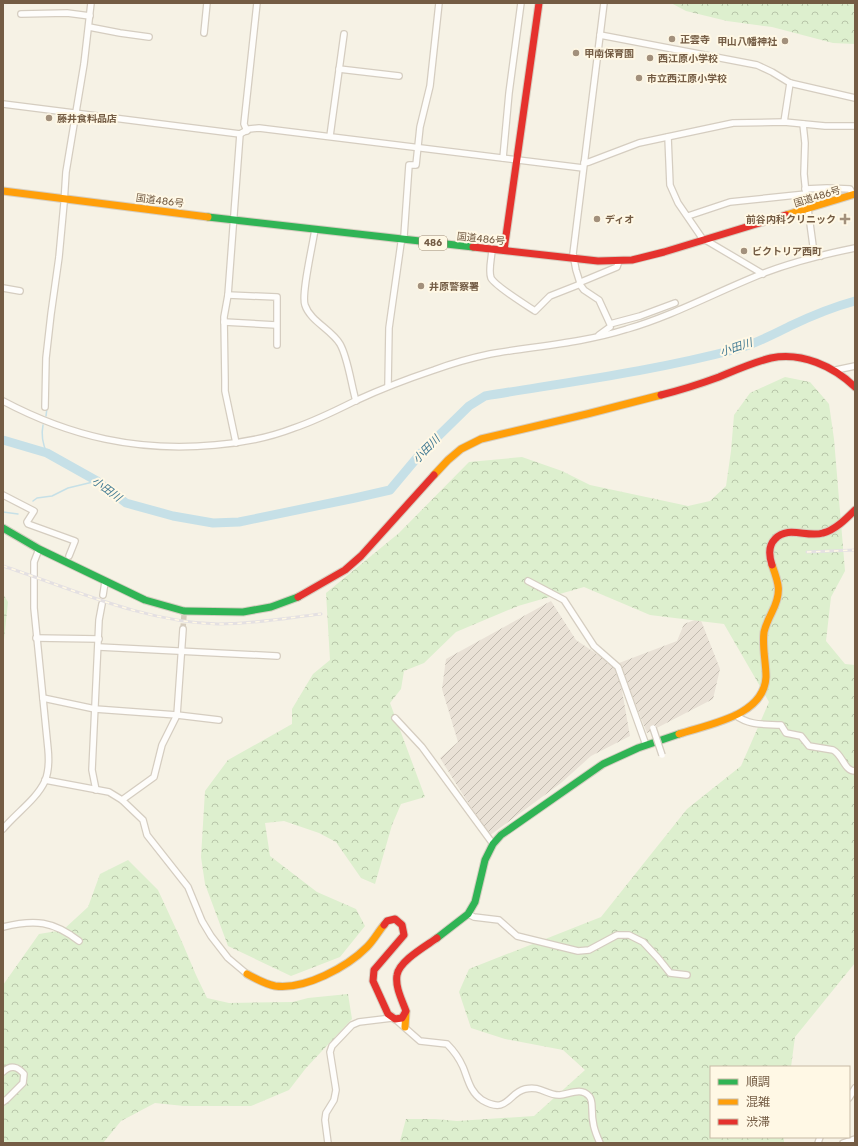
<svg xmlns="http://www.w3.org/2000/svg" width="858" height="1146" font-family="Rubik,'Noto Sans JP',sans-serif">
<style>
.industrial{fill:url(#industrial-furrows)}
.forest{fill:url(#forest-crowns)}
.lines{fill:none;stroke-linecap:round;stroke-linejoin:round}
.stream{stroke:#c6e0e7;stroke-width:1.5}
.river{stroke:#c6e0e7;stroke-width:9}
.street-tunnel{stroke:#d6ccbd;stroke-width:5.5;stroke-dasharray:5.5 3;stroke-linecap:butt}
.street-casing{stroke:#d5cdc0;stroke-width:8}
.fast-casing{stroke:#d6cec1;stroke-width:9}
.slow-casing{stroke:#d6cec1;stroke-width:9}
.jam-casing{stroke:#d6cec1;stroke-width:9}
.street{stroke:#fefdfb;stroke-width:5.5}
.fast{stroke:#30b455;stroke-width:7}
.slow{stroke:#ff9f0a;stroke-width:7}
.jam{stroke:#e5322d;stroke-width:7}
.rail-casing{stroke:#e4e0e2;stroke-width:3}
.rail{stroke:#fff8e5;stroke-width:1.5;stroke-dasharray:4.5;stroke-linecap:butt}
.street-bridge-casing{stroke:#d5cdc0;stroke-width:8;stroke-linecap:butt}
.street-bridge{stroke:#fefdfb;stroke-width:5.5}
.poi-dot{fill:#a2907c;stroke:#fff8e5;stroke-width:1.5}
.labels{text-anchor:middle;stroke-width:4;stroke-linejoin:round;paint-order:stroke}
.shield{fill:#fff8e5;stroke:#9e8b74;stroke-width:1}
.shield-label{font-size:9px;font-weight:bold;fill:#745c44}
.poi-label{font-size:10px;font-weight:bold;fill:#745c44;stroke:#fff8e5;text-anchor:start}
.street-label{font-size:10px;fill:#745c44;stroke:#fff8e5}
.water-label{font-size:11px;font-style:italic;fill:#3f7892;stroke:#fff8e5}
</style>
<defs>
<pattern id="industrial-furrows" width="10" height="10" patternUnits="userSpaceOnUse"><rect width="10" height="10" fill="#e9e1d6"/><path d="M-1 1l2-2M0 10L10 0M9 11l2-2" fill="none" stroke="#c1baaf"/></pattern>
<pattern id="forest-crowns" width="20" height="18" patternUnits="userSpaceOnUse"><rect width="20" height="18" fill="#ddefce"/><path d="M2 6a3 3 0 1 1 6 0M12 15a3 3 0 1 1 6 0" fill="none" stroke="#b8c5a9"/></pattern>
</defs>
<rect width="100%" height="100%" fill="#f6f2e5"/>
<g class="industrial">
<path d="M551,601L576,640L618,668L630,736L591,756L561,783L489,836L440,758L458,742L442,689L446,659Z"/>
<path d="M700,618L720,669L713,699L647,733L619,663L677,641L684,624Z"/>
</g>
<g class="forest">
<path d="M671,3H855V44L833,43L772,27L727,21L686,11Z"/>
<path d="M785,377L810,382L829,404L834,439L845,571L831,597L826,641L845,664L855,665V963L795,1037L791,1067H711V1137H784V1143H402L400,1141L406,1119H435L457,1121L534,1116L585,1070L563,1050L505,1039L471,1028L459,992L469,969L601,917L687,809L741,766L769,702L724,624L650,615L584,587L518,606L456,632L424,663L404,671L401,689L390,703L425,797L401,804L392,825L375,884L361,878L336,842L319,833L284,821L265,823L270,856L317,892L356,909L365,926L340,957L291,976L228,946L205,884L201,857L205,791L228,760L292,724V709L313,674L330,660L326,593L399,533L469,462L522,457L562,471L590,485L688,506L710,501L726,486L731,451L734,415L750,393Z"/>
<path d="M3,594L8,602L3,649Z"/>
<path d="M128,860L158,890L182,942L196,975L207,998L229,1003L293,1002L308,998L348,994L352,1019L306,1068L289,1090L251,1106H184L155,1103L121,1121L103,1143H3V985L39,934L63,930L88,907L100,874Z"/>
</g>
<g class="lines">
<g class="stream">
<path d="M46,416L47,408"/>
<path d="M43,425C41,435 42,443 47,453"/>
<path d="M33,501L37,498L52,496L68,488L97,481"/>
<path d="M3,512L18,514"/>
</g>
<path class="river" d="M3,440L47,453L97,481L126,503L173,516L213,523L239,522L355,498L390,490L421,453L469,406L485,396C569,382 654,371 737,349C755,344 772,335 790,326C811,316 833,307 855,301"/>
<path class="street-tunnel" d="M183,629L184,615"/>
<defs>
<g id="street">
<path d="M604,3L573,254L576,270L581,286L584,290L599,300L610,324L640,316L675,303"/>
<path d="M21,14L67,13L90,16"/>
<path d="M89,27L120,33L149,37"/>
<path d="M204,33L207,3"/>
<path d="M600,35L757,65L772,72L790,83L855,98"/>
<path d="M339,69L399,76"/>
<path d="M3,104L240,134L249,129L259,128L583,168"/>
<path d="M784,122L790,83"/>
<path d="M803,124L805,143L804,174L806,194L814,253L821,256"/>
<path d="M247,131L244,124L257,3"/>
<path d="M330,136L344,34"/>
<path d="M668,137L670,185L678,203L702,238L763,274"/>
<path d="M503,158L509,93L521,3"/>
<path d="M584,163L589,162L639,143L733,123L784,122L825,126H855"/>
<path d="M805,189L827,188L850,189L853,195"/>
<path d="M688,216L730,202L806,194"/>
<path d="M315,229C313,244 301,294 305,305C310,321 332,330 340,344C348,358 351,384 356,401"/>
<path d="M492,249C492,257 488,270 491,278C495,286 526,305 535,311L550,296L578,285L581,282L617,267L619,261"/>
<path d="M3,288L20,291"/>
<path d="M228,295L277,297V345"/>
<path d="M224,322L276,325"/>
<path d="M599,335L610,327"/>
<path d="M836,370L855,366"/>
<path d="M388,386L389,328L401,243L404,236L409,165H416L420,127L430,86L439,3"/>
<path d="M3,401C71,437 138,452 215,445C242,443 268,438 294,428C315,421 335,411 355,401C381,389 407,379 434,370C453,363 471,358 490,354C536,346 583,343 627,329C675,315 718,291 764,273C793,262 825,254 855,248"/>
<path d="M45,407L46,358L51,314L59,257L64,203L66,172L84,64L91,3"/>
<path d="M236,443L225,391V380L224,317L228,295L240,134"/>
<path d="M3,495L34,511L27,522L28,524L75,541L69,556"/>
<path d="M528,581L564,600L594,646L618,667L646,745"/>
<path d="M103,595L105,582"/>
<path d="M36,638L99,639"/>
<path d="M99,647L277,656"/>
<path d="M43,698L95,709L177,715L219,720"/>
<path d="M735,715C750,726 764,724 781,725L786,733L801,736L809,746L833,750C843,755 844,771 855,771"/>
<path d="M395,718L422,747L493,844"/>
<path d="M45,780L109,792L122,800L143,820L147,835L188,887L202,921L211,936L228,958L247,974"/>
<path d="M96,790L92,770L99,620L102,604"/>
<path d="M122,800L154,777L162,745L177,715L183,629"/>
<path d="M3,829C16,813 36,800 45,781C49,771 49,759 48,749L34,608V562L39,549"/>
<path d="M468,914L474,917L499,920L517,936L578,951L589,950L617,935H629L643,942L658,958L670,973L687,975"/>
<path d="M3,927C35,919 53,921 79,941"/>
<path d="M395,1019L420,1041L447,1044C454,1051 459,1058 463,1067C468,1079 470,1092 482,1100C508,1115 508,1093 525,1089C541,1085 547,1096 560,1095C570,1094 581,1087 589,1096C592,1099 592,1104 592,1108C592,1122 594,1130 600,1143"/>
<path d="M3,1072C11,1064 18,1067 24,1074L23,1083L7,1099L3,1102"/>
<path d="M849,1098L855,1088"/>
<path d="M328,1143L325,1120L326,1113L334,1100L336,1090L330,1052L332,1046L352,1025L359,1022L392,1018"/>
<path d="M818,1143L820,1137"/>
<path d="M843,1143L855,1139"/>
</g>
<g id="fast">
<path d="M208,217L473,247"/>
<path d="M3,528L39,549L145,600L184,611L243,612L271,607L298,597"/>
<path d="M437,938L468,914L475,902L485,860L493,844L501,835L603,764L638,748L679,734"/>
</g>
<g id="slow">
<path d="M3,191L208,217"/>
<path d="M786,215L855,194"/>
<path d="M434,475L448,460L461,449L481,439L587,414L661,395"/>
<path d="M679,734C709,724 764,716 766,677C766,662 762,647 764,632C766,624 769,618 772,612C782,592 779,584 772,565"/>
<path d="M247,974C256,979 265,984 275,986C305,990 347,967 367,947C374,940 378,932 384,925"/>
<path d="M405,1027L406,1012"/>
</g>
<g id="jam">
<path d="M473,247L598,261L632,260L664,252L786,215"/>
<path d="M504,250L539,3"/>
<path d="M661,395C681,390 700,384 719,377C736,370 754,362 771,358C802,352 833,366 855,387"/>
<path d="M772,565C769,556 768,546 775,539C788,525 807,538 823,533C835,530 846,519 855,510"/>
<path d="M298,597L345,570L361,556L434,475"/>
<path d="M384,925L387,921L395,919L402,925L404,935L374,970L373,981L388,1014L395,1019L402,1018L406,1011C402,1000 395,987 397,975C399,961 426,946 437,938"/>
</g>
</defs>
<use href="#street" class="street-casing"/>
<use href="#fast" class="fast-casing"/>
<use href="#slow" class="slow-casing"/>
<use href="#jam" class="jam-casing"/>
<use href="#street" class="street"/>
<use href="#fast" class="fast"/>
<use href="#slow" class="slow"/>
<use href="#jam" class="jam"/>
<defs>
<g id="rail">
<path d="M807,552L855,550"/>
<path d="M3,566C73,589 143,622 218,624C252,624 286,618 321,614"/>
</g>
</defs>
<use href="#rail" class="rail-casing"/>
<use href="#rail" class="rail"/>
<defs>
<path id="street-bridge" d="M653,728L662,755"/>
</defs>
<use href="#street-bridge" class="street-bridge-casing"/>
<use href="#street-bridge" class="street-bridge"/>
</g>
<g class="poi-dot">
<circle cx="672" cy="39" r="4"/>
<circle cx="785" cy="41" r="4"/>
<circle cx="576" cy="53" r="4"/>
<circle cx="650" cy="58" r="4"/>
<circle cx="639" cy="78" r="4"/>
<circle cx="49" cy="118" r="4"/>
<circle cx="597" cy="219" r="4"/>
<path d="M843 213h4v4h4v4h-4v4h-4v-4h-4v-4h4z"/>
<circle cx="744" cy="251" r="4"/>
<circle cx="421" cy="286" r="4"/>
</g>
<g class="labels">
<rect class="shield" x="419" y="236" width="28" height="14" rx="3"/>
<g class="shield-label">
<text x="433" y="246">486</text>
</g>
<g class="poi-label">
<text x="680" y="43">正雲寺</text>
<text x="777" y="45" text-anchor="end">甲山八幡神社</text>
<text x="584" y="57">甲南保育園</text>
<text x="658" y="62">西江原小学校</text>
<text x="647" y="82">市立西江原小学校</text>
<text x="57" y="122">藤井食料品店</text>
<text x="605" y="223">ディオ</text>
<text x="836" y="223" text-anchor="end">前谷内科クリニック</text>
<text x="752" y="255">ビクトリア西町</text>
<text x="429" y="290">井原警察署</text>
</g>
<g class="street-label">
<text transform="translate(817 196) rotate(-17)" y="4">国道486号</text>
<text transform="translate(160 200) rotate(7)" y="4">国道486号</text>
<text transform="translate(481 238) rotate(6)" y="4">国道486号</text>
</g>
<g class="water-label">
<text transform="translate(736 347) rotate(-18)" y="4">小田川</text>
<text transform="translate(426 449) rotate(-46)" y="4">小田川</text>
<text transform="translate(107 489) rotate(36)" y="4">小田川</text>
</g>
</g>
<rect width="858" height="1146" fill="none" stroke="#745c44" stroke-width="8"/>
<rect x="710" y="1066" width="140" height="72" fill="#fff8e5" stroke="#c7baa5"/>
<rect x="718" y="1079" width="20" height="6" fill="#30b455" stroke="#c7baa5"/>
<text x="746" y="1086" font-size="12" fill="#745c44">順調</text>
<rect x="718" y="1099" width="20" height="6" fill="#ff9f0a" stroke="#c7baa5"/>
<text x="746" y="1106" font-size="12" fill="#745c44">混雑</text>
<rect x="718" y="1119" width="20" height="6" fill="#e5322d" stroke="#c7baa5"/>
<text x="746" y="1126" font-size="12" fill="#745c44">渋滞</text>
</svg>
